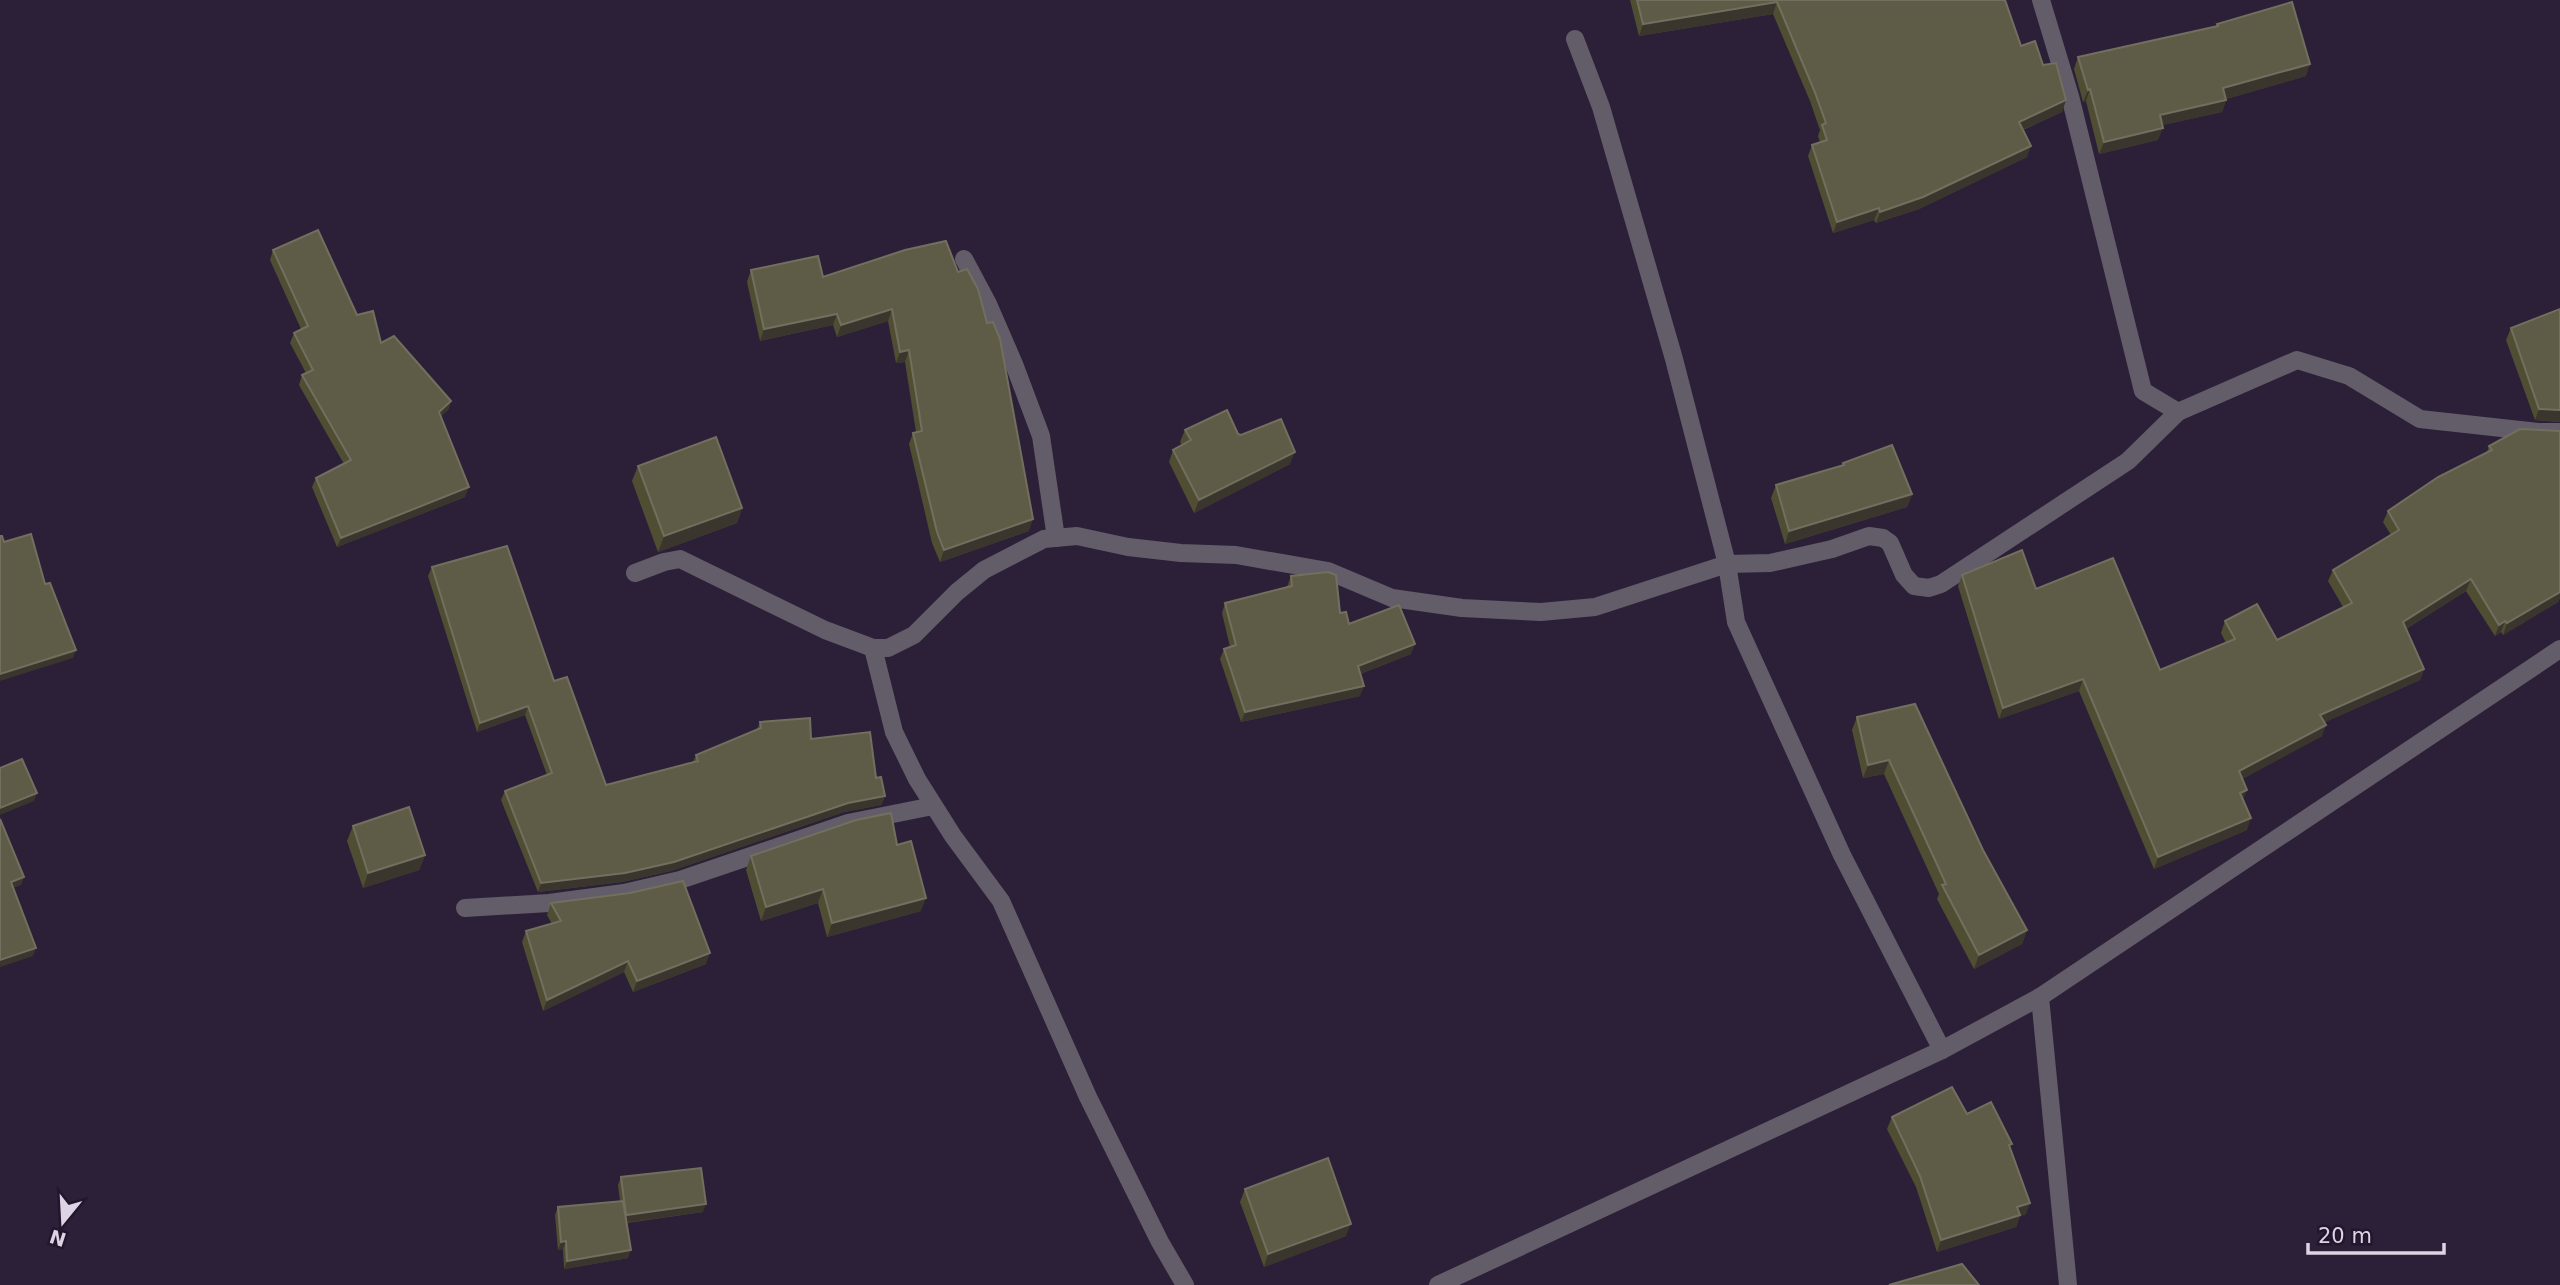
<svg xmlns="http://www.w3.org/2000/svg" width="2560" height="1285" font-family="'DejaVu Sans',sans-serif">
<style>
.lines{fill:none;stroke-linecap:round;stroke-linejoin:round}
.lane{stroke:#635d6a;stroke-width:18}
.street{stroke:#635d6a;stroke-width:18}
.wall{fill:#4f4e33}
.shaded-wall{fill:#3a362d}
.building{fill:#5e5c46;stroke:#726f5f;stroke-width:2}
</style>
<rect width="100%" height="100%" fill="#2c2038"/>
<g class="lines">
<path class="lane" d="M1575,39L1601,107L1674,359L1727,564L1736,622L1842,855L1942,1050"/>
<g class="street">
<path d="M2041,0L2070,96L2143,391L2178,412L2297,360L2349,376L2420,419L2538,432H2560"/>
<path d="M964,259L988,304L1014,364L1041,436L1056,538"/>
<path d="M635,573L664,562L680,559L825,630L873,648H888L914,635L957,592L984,570L1044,539L1077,536L1128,547L1181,553L1236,555L1328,571L1392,598L1462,608L1541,612L1595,607L1727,564L1770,563L1832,549L1869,536L1883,538L1890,543L1904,575L1914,586L1929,588L1941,584L2128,461L2178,412"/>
<path d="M873,648L894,732L917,779L953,836L1001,901L1088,1097L1160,1242L1185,1285"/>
<path d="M465,908L549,903L624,893L680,880L848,823L933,806"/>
<path d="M2040,997L2068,1285"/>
<path d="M1438,1285L1942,1050L2040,997L2560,649"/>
</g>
</g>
<g class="wall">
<path d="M1630,0H2005L2021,46L2043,65L2066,100L2062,112L2023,130L2027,157L1919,209L1876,223L1874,220L1833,233L1808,156L1812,145L1820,142L1818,136L1820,130L1810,101L1773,14L1639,36Z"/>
<path d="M2217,24L2306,76L2226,99V100L2222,112L2162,125L2158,140L2099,154L2086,101L2083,102L2074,69L2078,57L2216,26Z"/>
<path d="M273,250L357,315L381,343L451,401L448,410L441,416L465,497L337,547L312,487L316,478L344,464L299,385L302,375L306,373L290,343L294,333L301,329L270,260Z"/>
<path d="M905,250L1029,531L940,562L932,543L909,444L913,433L916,432L905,362L896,363L888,321L837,337L833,325L760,341L747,282L751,270L823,277Z"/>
<path d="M2511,328L2560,422L2535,420L2506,340Z"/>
<path d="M1185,430L1241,435L1290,464L1194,513L1169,462L1173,450L1182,445L1180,442Z"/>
<path d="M2560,431V598L2558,602L2503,635L2501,632L2495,636L2466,591L2406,629L2424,669L2420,680L2325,722L2322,736L2242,779L2247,830L2154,869L2079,691L1999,719L1958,586L1962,575L2036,589L2160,670L2226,643L2221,633L2225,621L2277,640L2343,607L2328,581L2333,570L2391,535L2383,522L2388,511L2487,452L2489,446Z"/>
<path d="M1843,463L1912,494L1907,507L1785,544L1771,498L1776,485L1842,466Z"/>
<path d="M638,466L742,508L737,523L658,552L632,481Z"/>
<path d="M432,567L554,681L606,785L693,762L696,755L757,730L760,722L811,739L876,778L885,796L881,805L844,812L671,871L622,882L538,892L501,800L505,791L547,775L525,715L477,732L428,576Z"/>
<path d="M1291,576L1340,613L1349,624L1411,654L1360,674V696L1241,722L1220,659L1224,649L1230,647L1222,613L1225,603L1287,587Z"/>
<path d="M1857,717L1983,850L2027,930L2022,944L1974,969L1937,899L1939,894L1884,774L1863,778L1852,730Z"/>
<path d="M353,826L425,855L419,870L363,888L347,841Z"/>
<path d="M897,845L921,911L827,937L818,903L761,921L746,870L751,856Z"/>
<path d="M551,903L706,964L633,992L624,972L543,1011L522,942L526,931L552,924L547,915Z"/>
<path d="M1967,1114L2010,1149L2026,1214L2020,1216L2016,1227L1937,1252L1916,1187L1887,1129L1892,1117Z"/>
<path d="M621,1177L703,1212L627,1223L628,1258L564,1269L563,1249L558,1250L555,1215L558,1207L620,1201L618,1185Z"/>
<path d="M1245,1189L1346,1236L1264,1267L1240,1202Z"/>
</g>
<g class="shaded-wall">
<path d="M1777,2L1773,14L1639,36L1643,24Z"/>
<path d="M2310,64L2306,76L2219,101L2223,88Z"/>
<path d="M2090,89L2086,101L2083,102L2088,90Z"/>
<path d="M2066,100L2062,112L2015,133L2019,122Z"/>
<path d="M2226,100L2222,112L2155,127L2160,115Z"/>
<path d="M2163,128L2158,140L2099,154L2104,142Z"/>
<path d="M2031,146L2027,157L1919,209L1876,223L1880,212Z"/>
<path d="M1879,208L1874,220L1833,233L1837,222Z"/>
<path d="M892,309L888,321L837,337L841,325Z"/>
<path d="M837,314L833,325L760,341L764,329Z"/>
<path d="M909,350L905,362L896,363L900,352Z"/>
<path d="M451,401L448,410L435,421L439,412Z"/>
<path d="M2539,409L2560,410V422L2535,420Z"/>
<path d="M1295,452L1290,464L1194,513L1199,500Z"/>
<path d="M469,487L465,497L337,547L341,538Z"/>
<path d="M1912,494L1907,507L1785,544L1789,531Z"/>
<path d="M742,508L737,523L658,552L664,536Z"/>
<path d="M1033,519L1029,531L940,562L944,550Z"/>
<path d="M2471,579L2466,591L2399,633L2403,622Z"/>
<path d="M2560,590V598L2558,602L2503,635L2507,623Z"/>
<path d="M2505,621L2501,632L2495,636L2499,625Z"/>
<path d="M1415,644L1411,654L1354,676L1358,666Z"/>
<path d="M76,650L73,658L0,681V674Z"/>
<path d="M2424,669L2420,680L2316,726L2320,715Z"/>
<path d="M2083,679L2079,691L1999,719L2003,708Z"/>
<path d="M1364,686L1360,696L1241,722L1245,712Z"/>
<path d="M528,706L525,715L477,732L480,723Z"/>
<path d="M2326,725L2322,736L2235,783L2239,771Z"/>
<path d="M1889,760L1884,774L1863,778L1868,765Z"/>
<path d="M2247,790L2242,802L2240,793Z"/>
<path d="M37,793L34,801L0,815V808Z"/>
<path d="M885,796L881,805L844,812L671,871L622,882L538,892L541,883L848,803Z"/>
<path d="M2251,818L2247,830L2154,869L2158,857Z"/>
<path d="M425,855L419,870L363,888L368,873Z"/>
<path d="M24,877L21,885L8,890L11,882Z"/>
<path d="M823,889L818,903L761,921L766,907Z"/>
<path d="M926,898L921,911L827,937L832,923Z"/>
<path d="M2027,930L2022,944L1974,969L1979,955Z"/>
<path d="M36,948L33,956L0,967V960Z"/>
<path d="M710,953L706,964L633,992L637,981Z"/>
<path d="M628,961L624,972L543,1011L547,1000Z"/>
<path d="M2030,1203L2026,1214L2020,1216L2016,1227L1937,1252L1941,1240L2017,1207Z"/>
<path d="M706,1204L703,1212L623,1223L626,1215Z"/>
<path d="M1351,1224L1346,1236L1264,1267L1268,1254Z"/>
<path d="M566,1241L563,1249L558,1250L561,1242Z"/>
<path d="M631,1250L628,1258L564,1269L567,1261Z"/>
</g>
<g class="building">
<path d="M1637,0H2005L2021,46L2035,41L2043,65L2056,63L2066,100L2019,122L2031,146L1923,197L1880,212L1879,208L1837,222L1812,145L1827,140L1822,125L1826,123L1814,90L1777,2L1643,24Z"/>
<path d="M2292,2L2310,64L2223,88L2226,100L2160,115L2163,128L2104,142L2090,89L2088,90L2078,57L2218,26L2217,24Z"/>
<path d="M318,230L357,315L373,311L381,343L394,336L451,401L439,412L469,487L341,538L316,478L351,460L302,375L313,370L294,333L308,326L273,250Z"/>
<path d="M946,241L958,272L967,269L978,289L987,323L993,322L1000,339L1033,519L944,550L937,532L913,433L922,431L909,350L900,352L892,309L841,325L837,314L764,329L751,270L818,256L823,277L905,250Z"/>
<path d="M2560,309V410L2539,409L2511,328Z"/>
<path d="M1227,410L1238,434L1241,435L1281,419L1295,452L1199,500L1173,450L1191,440L1185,430Z"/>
<path d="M2520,429L2560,431V592L2507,623L2505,621L2499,625L2471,579L2403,622L2424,669L2320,715L2326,725L2239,771L2247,790L2240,793L2251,818L2158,857L2083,679L2003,708L1962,575L2022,550L2036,589L2113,558L2160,670L2235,639L2225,621L2257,604L2277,640L2352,603L2333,570L2399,530L2388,511L2438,477L2492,450L2489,446Z"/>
<path d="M716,437L742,508L664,536L638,466Z"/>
<path d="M1892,445L1912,494L1789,531L1776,485L1844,465L1843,463Z"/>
<path d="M31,534L45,584L50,583L76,650L0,674V536H2L4,542Z"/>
<path d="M507,546L554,681L567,677L606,785L698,761L696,755L761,728L760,722L810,718L811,739L870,732L876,778L881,777L885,796L848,803L674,862L625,873L541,883L505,791L552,773L528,706L480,723L432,567Z"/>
<path d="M1328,572L1336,575L1340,613L1346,612L1349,624L1399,605L1415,644L1358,666L1364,686L1245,712L1224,649L1236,645L1225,603L1292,586L1291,576Z"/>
<path d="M1915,704L1983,850L2027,930L1979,955L1942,885L1946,884L1889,760L1868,765L1857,717Z"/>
<path d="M22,759L37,793L0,808V768Z"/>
<path d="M409,807L425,855L368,873L353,826Z"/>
<path d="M891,813L897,845L911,841L926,898L832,923L823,889L766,907L751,856L856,820Z"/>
<path d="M0,819L24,877L11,882L36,948L0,960Z"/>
<path d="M683,881L710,953L637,981L628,961L547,1000L526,931L561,921L551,903L630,893Z"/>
<path d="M1952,1087L1967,1114L1991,1102L2012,1144L2009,1145L2030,1203L2017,1207L2020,1215L1941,1240L1920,1176L1892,1117Z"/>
<path d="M1328,1158L1351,1224L1268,1254L1245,1189Z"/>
<path d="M701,1168L706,1204L626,1215L621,1177Z"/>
<path d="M623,1201L631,1250L567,1261L566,1241L561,1242L558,1207Z"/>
<path d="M1962,1264L1979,1285H1889Z"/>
</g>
<g transform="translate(63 1222) rotate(198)" stroke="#22162d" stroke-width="5" paint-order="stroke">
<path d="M0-5L12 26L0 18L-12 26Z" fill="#dcd4e4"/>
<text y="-10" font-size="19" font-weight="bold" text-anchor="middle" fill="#dcd4e4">N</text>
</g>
<path d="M2308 1243v10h136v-10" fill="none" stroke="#dcd4e4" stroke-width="3.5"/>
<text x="2318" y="1243" font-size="21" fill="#dcd4e4" stroke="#22162d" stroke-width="5" paint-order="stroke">20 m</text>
</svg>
